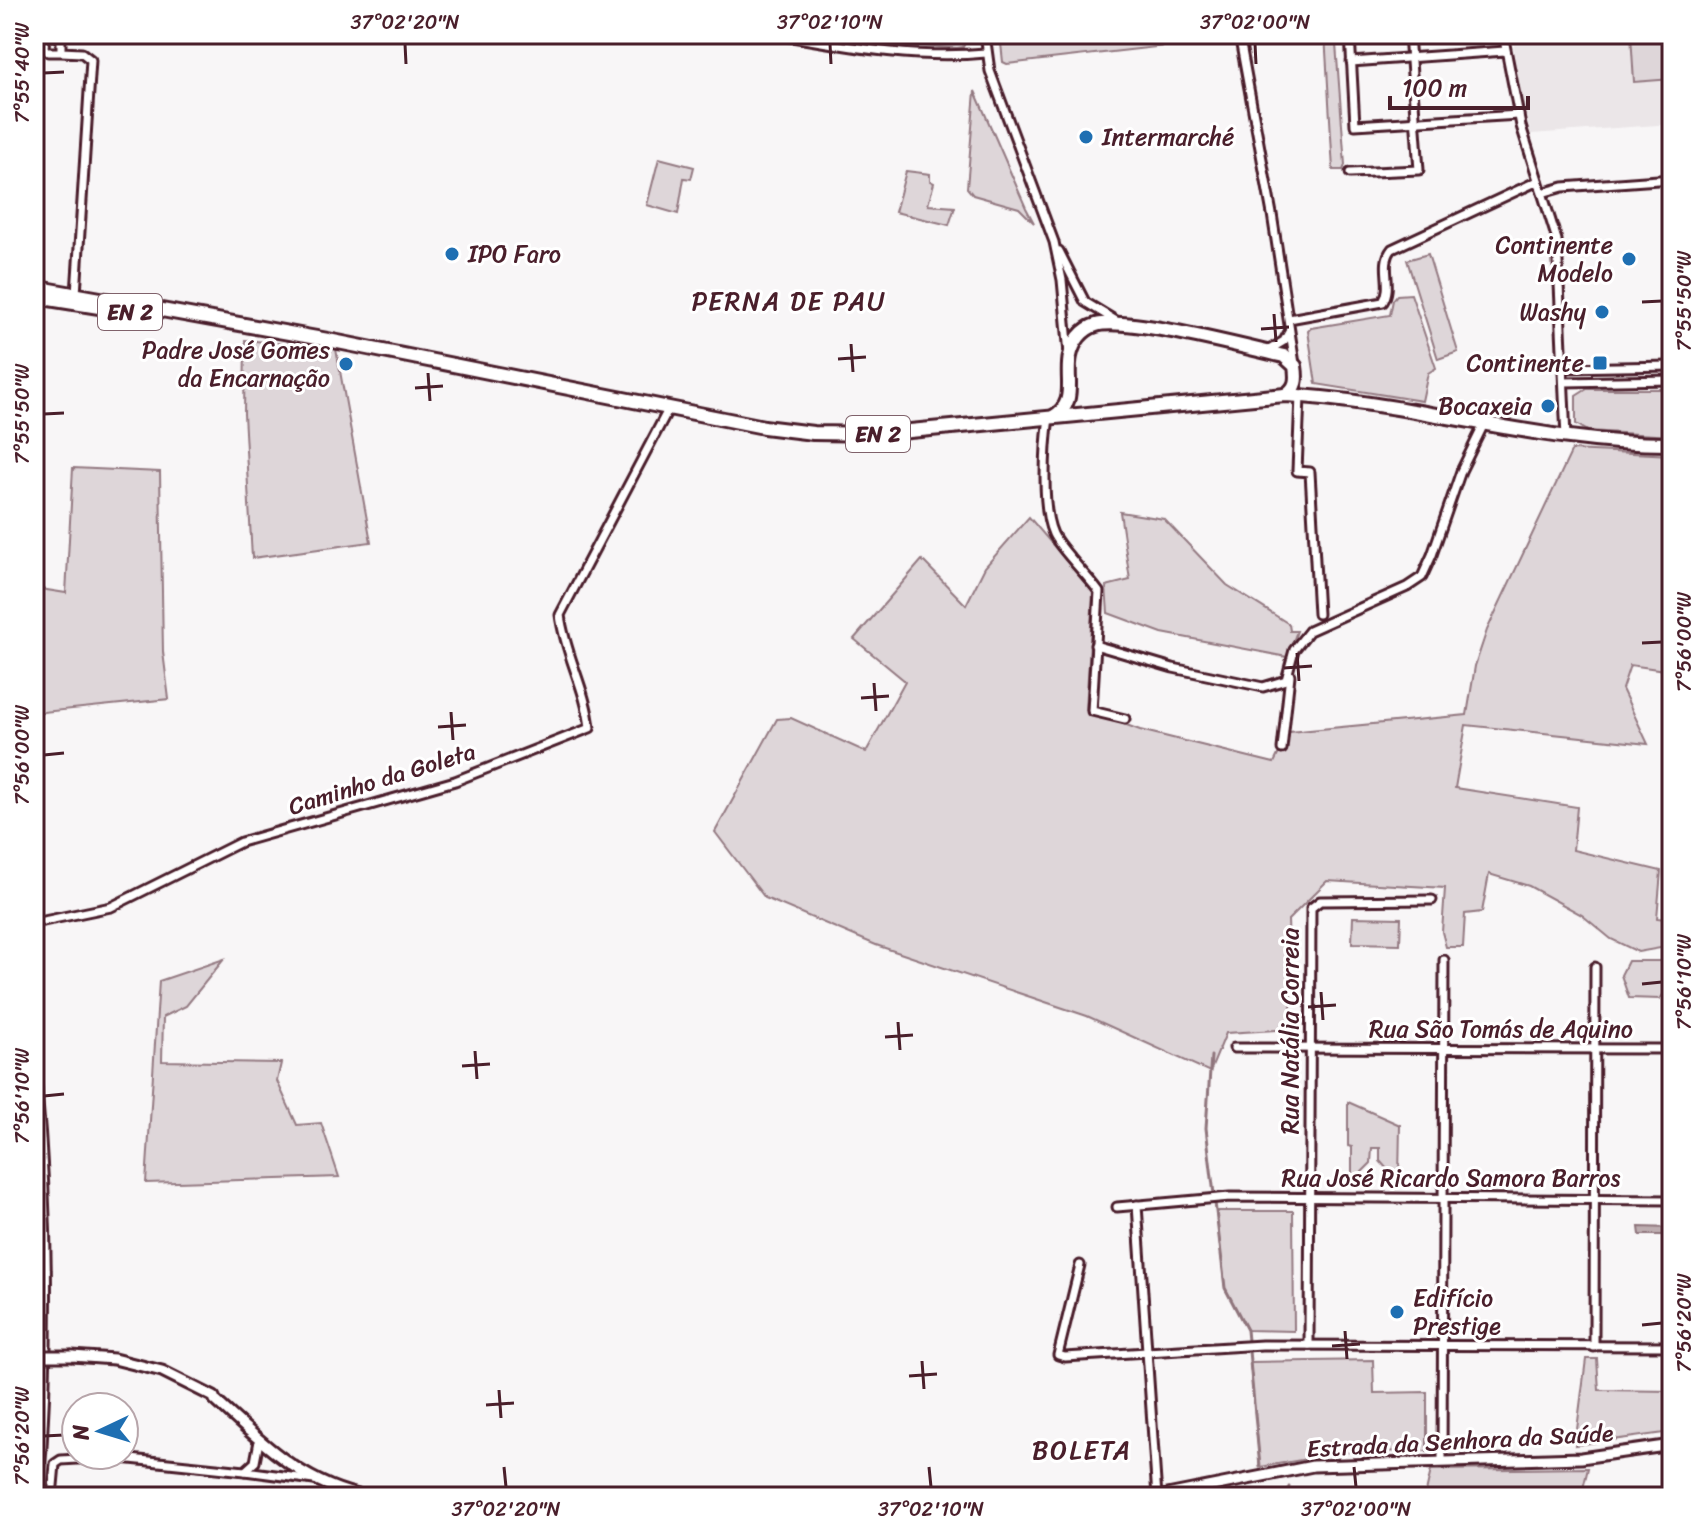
<svg xmlns="http://www.w3.org/2000/svg" width="1706" height="1531" font-family="Sriracha,sans-serif">
<style>
.built{fill:#ebe6e8}
.green{fill:#ded6d9;stroke:#947a82;stroke-width:2}
.water{fill:#bdadb0;stroke:#8f747b;stroke-width:2}
.lines{fill:none;stroke-linecap:round;stroke-linejoin:round}
.stream{stroke:#8f747b;stroke-width:3}
.minor-casing{stroke:#4a1f2b;stroke-width:13}
.tertiary-casing{stroke:#4a1f2b;stroke-width:15}
.primary-casing{stroke:#4a1f2b;stroke-width:18}
.minor{stroke:#fff;stroke-width:7}
.tertiary{stroke:#fff;stroke-width:9}
.primary{stroke:#fff;stroke-width:12}
.tertiary-bridge-casing{stroke:#4a1f2b;stroke-width:15;stroke-linecap:butt}
.tertiary-bridge{stroke:#fff;stroke-width:9}
.ticks{fill:none;stroke:#4a1f2b;stroke-width:3}
.poi-dot{fill:#1f6fb2;stroke:#fff;stroke-width:3}
.labels{text-anchor:middle;stroke-width:6;stroke-linejoin:round;paint-order:stroke}
.shield{fill:#fff;stroke:#80626b;stroke-width:2}
.shield-label{font-size:22px;font-weight:bold;fill:#4a1f2b}
.poi-label{font-size:24px;fill:#4a1f2b;stroke:#fff;text-anchor:end}
.street-label{font-size:24px;fill:#4a1f2b;stroke:#fff}
.neighbourhood-label{font-size:26px;letter-spacing:2px;fill:#4a1f2b;stroke:#fff}
.neatline{fill:none;stroke:#4a1f2b;stroke-width:3}
.ticks-label{font-size:20px;text-anchor:middle;fill:#4a1f2b}
</style>
<rect width="100%" height="100%" fill="#f8f6f7"/>
<filter id="ink" filterUnits="userSpaceOnUse"><feTurbulence type="fractalNoise" baseFrequency=".0125" numOctaves="2"/><feDisplacementMap in="SourceGraphic" scale="16" xChannelSelector="R" yChannelSelector="G"/><feConvolveMatrix kernelMatrix="1 2 1 2 8 2 1 2 1" color-interpolation-filters="sRGB"/></filter>
<g filter="url(#ink)">
<path class="built" d="M1513,34H1672V124L1531,134L1516,77Z"/>
<g class="green">
<path d="M869,34H969L963,47L957,48L868,43Z"/>
<path d="M1000,34H1226V35L1217,40L1007,64L1003,62Z"/>
<path d="M1325,34H1339V43L1336,44L1345,165L1343,170H1333Z"/>
<path d="M1631,34H1672V79L1634,82Z"/>
<path d="M975,91L1026,208L1034,223L1019,208L973,195L967,188Z"/>
<path d="M659,158L694,167L691,179L684,178L678,214L647,205Z"/>
<path d="M906,171L930,174V181L934,183L928,205L955,207L949,225L895,212Z"/>
<path d="M1428,254L1458,352L1438,359L1407,260Z"/>
<path d="M1411,294L1436,368L1428,373L1422,401L1316,384L1308,331L1311,328L1390,315L1393,300L1397,295Z"/>
<path d="M245,340L336,349L371,542L252,558L244,414Z"/>
<path d="M1587,389H1672V436L1588,431L1576,424V396Z"/>
<path d="M1572,450L1672,455V671L1630,665L1622,689L1648,744L1466,725L1455,788L1577,807L1573,850L1661,871L1657,918L1672,920V946L1638,952L1611,939L1582,915L1529,886L1489,874L1482,912L1465,914L1463,947H1446L1442,932L1445,888L1327,881L1288,920L1292,1029L1226,1033L1210,1072L1087,1016L876,945L765,898L715,832L777,719L791,718L866,752L905,681L854,639L922,560L966,605L985,567L1029,517L1093,592L1086,710L1140,730L1274,763L1289,732L1467,715L1475,666L1487,630Z"/>
<path d="M73,468L160,472L163,652L169,699L34,713V588L66,593Z"/>
<path d="M1120,512L1164,519L1227,585L1289,624L1290,631H1297L1287,657L1162,633L1108,613L1106,586L1130,580Z"/>
<path d="M1353,917L1401,918L1400,944L1352,943Z"/>
<path d="M224,959L186,1006L163,1017L162,1061L281,1063L277,1081L297,1125L321,1123L339,1177L146,1183L159,981Z"/>
<path d="M1628,961H1664L1669,977H1672V988H1668L1660,999L1629,998L1621,975Z"/>
<path d="M1348,1102L1400,1125L1399,1177H1394L1380,1161V1148H1372L1371,1163L1358,1176L1352,1177V1147L1348,1146Z"/>
<path d="M1216,1211H1293L1294,1331L1247,1330L1225,1288Z"/>
<path d="M1586,1359H1597L1599,1390L1672,1391V1432L1575,1445Z"/>
<path d="M1373,1360L1374,1393L1427,1392V1451L1349,1452L1260,1467L1250,1362Z"/>
<path d="M1588,1468L1581,1497H1425L1431,1470Z"/>
</g>
<path class="water" d="M1639,1227L1672,1228V1235H1640Z"/>
<g class="lines">
<g class="stream">
<path d="M1211,1056L1206,1128L1216,1211L1225,1288L1247,1330L1260,1467"/>
<path d="M1287,1497L1289,1487"/>
</g>
<defs>
<g id="minor">
<path d="M774,34C844,46 914,60 986,53"/>
<path d="M985,34L990,71L1054,242L1062,280L1069,354"/>
<path d="M1239,34L1272,214L1295,364"/>
<path d="M1350,34L1355,125L1519,115"/>
<path d="M1503,34L1521,126L1557,240L1566,438"/>
<path d="M61,52H48L44,48L45,36H61V52L82,53L91,60L76,294"/>
<path d="M1351,62L1505,51"/>
<path d="M1350,173L1419,170L1409,34"/>
<path d="M1542,193L1563,187L1672,179"/>
<path d="M1059,251L1085,302L1118,322"/>
<path d="M1289,319L1383,302C1394,285 1379,265 1392,249L1538,181"/>
<path d="M1269,350L1284,341L1289,332"/>
<path d="M1563,368L1672,366"/>
<path d="M1564,382L1672,380"/>
<path d="M1300,396L1297,471L1310,472L1318,614"/>
<path d="M1049,417C1045,446 1041,508 1053,534C1060,549 1088,576 1099,592L1092,711L1125,719"/>
<path d="M1095,645L1173,668L1263,687L1286,680L1294,650L1309,631L1407,587L1422,577L1432,555L1461,471L1484,424"/>
<path d="M1282,749L1290,675"/>
<path d="M34,923L111,907L241,842L455,781L590,728C586,689 565,654 560,615L669,408"/>
<path d="M1234,1048L1672,1049"/>
<path d="M1137,1205L1157,1497"/>
<path d="M1117,1207L1230,1197L1672,1200"/>
<path d="M1080,1265L1058,1355L1065,1357L1262,1345L1672,1346"/>
<path d="M1309,1345L1311,908L1320,901L1432,900"/>
<path d="M1594,1347L1595,967"/>
<path d="M1442,1461L1444,960"/>
<path d="M245,1471L314,1480"/>
<path d="M52,1497L55,1464L61,1460L111,1457L245,1471L255,1462L259,1441"/>
</g>
<g id="tertiary">
<path d="M72,1356L114,1359L162,1371L214,1397L215,1400C261,1442 304,1486 368,1497"/>
<path d="M1157,1497L1313,1466L1581,1458L1672,1445"/>
</g>
<g id="primary">
<path d="M34,287L328,340L764,427L813,433L879,434L1285,395C1416,402 1541,445 1672,444"/>
<path d="M49,299L118,310"/>
<path d="M1053,417C1078,403 1065,379 1070,356C1073,342 1082,329 1096,325C1126,316 1248,348 1284,356L1295,366C1297,379 1297,388 1285,395"/>
<path d="M34,1084C47,1221 47,1359 36,1497"/>
</g>
</defs>
<use href="#minor" class="minor-casing"/>
<use href="#tertiary" class="tertiary-casing"/>
<use href="#primary" class="primary-casing"/>
<use href="#minor" class="minor"/>
<use href="#tertiary" class="tertiary"/>
<use href="#primary" class="primary"/>
<defs>
<path id="tertiary-bridge" d="M34,1356H72"/>
</defs>
<use href="#tertiary-bridge" class="tertiary-bridge-casing"/>
<use href="#tertiary-bridge" class="tertiary-bridge"/>
</g>
</g>
<path class="ticks" d="M405,44L406,64M830,44L831,64M1255,44L1256,64M44,73L64,72M1642,302L1662,301M1274,314L1276,342M1261,329L1289,327M851,344L853,372M838,359L866,357M428,373L430,401M415,388L443,386M44,414L64,413M1642,643L1662,642M1297,653L1299,681M1284,668L1312,666M874,683L876,711M861,698L889,696M451,712L453,740M438,727L466,725M44,755L64,753M1642,984L1662,982M1321,992L1323,1020M1308,1007L1336,1005M898,1022L900,1050M885,1037L913,1035M475,1051L477,1079M462,1066L490,1064M44,1096L64,1094M1642,1325L1662,1323M1345,1331L1347,1359M1332,1346L1360,1344M922,1361L924,1389M909,1376L937,1374M499,1390L501,1418M486,1405L514,1403M44,1436L64,1435M504,1467L506,1487M929,1467L931,1487M1354,1467L1356,1487"/>
<g class="poi-dot">
<circle cx="1086" cy="137" r="8"/>
<circle cx="452" cy="254" r="8"/>
<circle cx="1629" cy="259" r="8"/>
<circle cx="1602" cy="312" r="8"/>
<rect x="1592" y="355" width="16" height="16" rx="4"/>
<circle cx="346" cy="364" r="8"/>
<circle cx="1548" cy="406" r="8"/>
<circle cx="1397" cy="1312" r="8"/>
</g>
<g class="labels">
<g class="shield">
<rect x="98" y="294" width="64" height="36" rx="6"/>
<rect x="846" y="416" width="64" height="36" rx="6"/>
</g>
<g class="shield-label">
<text x="130" y="320">EN 2</text>
<text x="878" y="442">EN 2</text>
</g>
<g class="poi-label">
<text x="1102" y="145" text-anchor="start">Intermarché</text>
<text x="1613" y="253">Continente<tspan x="1613" dy="28">Modelo</tspan></text>
<text x="468" y="262" text-anchor="start">IPO Faro</text>
<text x="1586" y="320">Washy</text>
<text x="330" y="358">Padre José Gomes<tspan x="330" dy="28">da Encarnação</tspan></text>
<text x="1584" y="371">Continente</text>
<text x="1532" y="414">Bocaxeia</text>
<text x="1413" y="1306" text-anchor="start">Edifício<tspan x="1413" dy="28">Prestige</tspan></text>
</g>
<g class="street-label">
<text transform="translate(382 779) rotate(-17)" y="8">Caminho da Goleta</text>
<text x="1501" y="1037">Rua São Tomás de Aquino</text>
<text transform="translate(1290 1031) rotate(-90)" y="8">Rua Natália Correia</text>
<text x="1451" y="1186">Rua José Ricardo Samora Barros</text>
<text transform="translate(1460 1441) rotate(-3)" y="8">Estrada da Senhora da Saúde</text>
</g>
<g class="neighbourhood-label">
<text x="789" y="310">PERNA DE PAU</text>
<text x="1082" y="1459">BOLETA</text>
</g>
</g>
<rect width="1706" height="1531" fill="none" stroke="#fff" stroke-width="88"/>
<g transform="translate(100 1431) rotate(266)"><circle r="38" fill="#ffffff" stroke="#b7a5aa" stroke-width="2"/>
<path d="M0-6L14 30L0 20L-14 30Z" fill="#1f6fb2"/>
<text y="-12" font-size="22" font-weight="bold" text-anchor="middle" fill="#4a1f2b">N</text>
</g>
<path d="M1390 96v12h138v-12" fill="none" stroke="#4a1f2b" stroke-width="4"/>
<text x="1402" y="96" font-size="24" fill="#4a1f2b" stroke="#ffffff" stroke-width="6" paint-order="stroke">100 m</text>
<rect x="44" y="44" width="1618" height="1443" class="neatline"/>
<g class="ticks-label">
<text x="405" y="29">37°02'20"N</text>
<text x="830" y="29">37°02'10"N</text>
<text x="1255" y="29">37°02'00"N</text>
<text transform="translate(22 73) rotate(-90)" y="7">7°55'40"W</text>
<text transform="translate(1684 301) rotate(-90)" y="7">7°55'50"W</text>
<text transform="translate(22 414) rotate(-90)" y="7">7°55'50"W</text>
<text transform="translate(1684 642) rotate(-90)" y="7">7°56'00"W</text>
<text transform="translate(22 755) rotate(-90)" y="7">7°56'00"W</text>
<text transform="translate(1684 982) rotate(-90)" y="7">7°56'10"W</text>
<text transform="translate(22 1096) rotate(-90)" y="7">7°56'10"W</text>
<text transform="translate(1684 1323) rotate(-90)" y="7">7°56'20"W</text>
<text transform="translate(22 1436) rotate(-90)" y="7">7°56'20"W</text>
<text x="506" y="1516">37°02'20"N</text>
<text x="931" y="1516">37°02'10"N</text>
<text x="1356" y="1516">37°02'00"N</text>
</g>
</svg>
